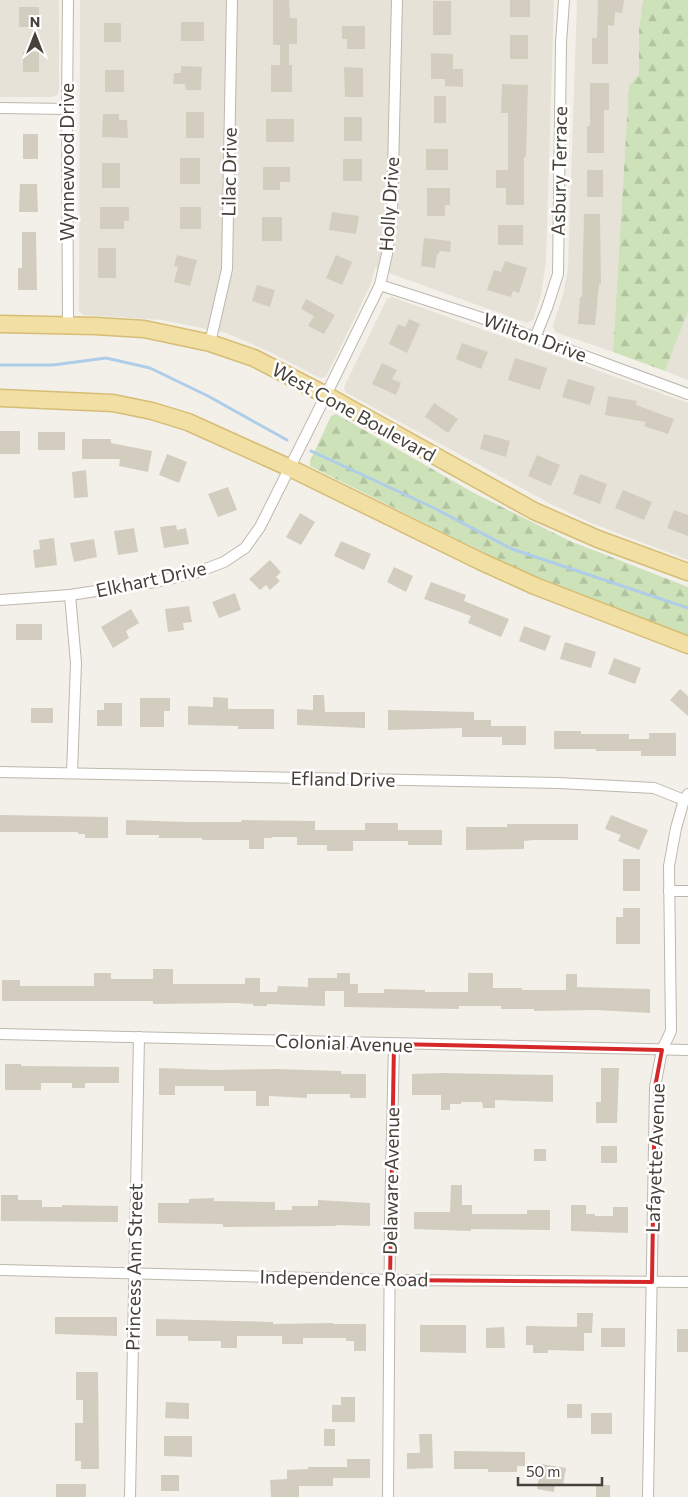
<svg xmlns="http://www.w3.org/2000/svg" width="688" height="1497" font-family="Commissioner,sans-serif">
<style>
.residential{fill:#e6e2d8}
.forest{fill:url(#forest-firs)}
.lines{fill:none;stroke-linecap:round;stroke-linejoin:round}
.stream{stroke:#aecde8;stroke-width:3}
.building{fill:#d3cdc0}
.minor-casing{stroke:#bdb8ad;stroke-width:12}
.primary-casing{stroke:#d6bd75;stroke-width:19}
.minor{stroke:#fff;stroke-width:10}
.primary{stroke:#f2dfa3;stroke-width:16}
.marked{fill:none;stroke:#d62828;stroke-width:4;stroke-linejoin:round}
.labels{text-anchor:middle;stroke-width:5;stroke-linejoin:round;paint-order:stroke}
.street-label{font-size:19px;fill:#464139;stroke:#fff}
</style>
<defs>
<pattern id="forest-firs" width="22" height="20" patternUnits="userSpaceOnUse" patternTransform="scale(1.25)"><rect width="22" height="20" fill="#cde2b8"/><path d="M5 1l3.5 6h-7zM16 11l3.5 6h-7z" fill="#b1c39f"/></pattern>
</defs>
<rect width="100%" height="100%" fill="#f3f0ea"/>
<g class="residential">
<path d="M0,0H59V90L57,95L52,97H0Z"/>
<path d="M80,0H554L546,261L541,295L533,320L527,323L375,268L370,286L326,377L320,378L270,352L226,333L162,320L83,315L79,311Z"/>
<path d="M577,0H643L639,29V75L629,86L613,352L555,332L553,325L563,295L568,268Z"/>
<path d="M392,297L688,403V560L591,523L549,503L345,392L344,387L387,299Z"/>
<path d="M688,311V380L665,371Z"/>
</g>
<g class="forest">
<path d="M643,0H688V311L665,371L613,352L629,85L639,75V29Z"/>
<path d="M336,414L474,493L570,541L688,587V635L559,587L499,560L310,466V461L331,416Z"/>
</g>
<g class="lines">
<g class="stream">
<path d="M0,365H53L106,358L150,368L208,396L287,440"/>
<path d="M311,451L432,507L512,549L688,608"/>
</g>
</g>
<g class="building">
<path d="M273,0H289L290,18H297V44H289V65H292V92H271V65H280V45H273Z"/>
<rect x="510" y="0" width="20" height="17"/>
<path d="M598,0H624L622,13L615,12L614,26L608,25V64H592V38H597Z"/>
<rect x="433" y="1" width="18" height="34"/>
<rect x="19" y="7" width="20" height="20"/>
<rect x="181" y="22" width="23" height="19"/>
<rect x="104" y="23" width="17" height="19"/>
<path d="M342,26H365V49H347V39H342Z"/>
<rect x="510" y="35" width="18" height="24"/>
<rect x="23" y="52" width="16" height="20"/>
<path d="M431,53L453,54V69H463V87L445,86V79H431Z"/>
<path d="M181,66L202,67L201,90H186L185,84H173L174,73H181Z"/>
<path d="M344,67L363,68V97H345Z"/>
<rect x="105" y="70" width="19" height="22"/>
<path d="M590,83H609V110H604V153H587V126H590Z"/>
<path d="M502,84L528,85L526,157H524V205H506V188H496V170H508V113H501Z"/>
<rect x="434" y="96" width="12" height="27"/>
<rect x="186" y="112" width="18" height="26"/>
<path d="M103,114H119V120H127L128,138L102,137Z"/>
<rect x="344" y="117" width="18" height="24"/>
<rect x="266" y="119" width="28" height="23"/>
<rect x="23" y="134" width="15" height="25"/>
<rect x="426" y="149" width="22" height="21"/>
<rect x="180" y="158" width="20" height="26"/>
<rect x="343" y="159" width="19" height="22"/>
<rect x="102" y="163" width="18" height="25"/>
<path d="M263,167H290V182H280V190H263Z"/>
<rect x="587" y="170" width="16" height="27"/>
<path d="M20,184H37L38,212H19Z"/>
<path d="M427,188H450V205H445V216H427Z"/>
<path d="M100,207H129V221H124V229H100Z"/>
<rect x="180" y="207" width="21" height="22"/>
<path d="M332,212L359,216L356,234L329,230Z"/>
<path d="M584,214H600L601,284H599L595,325L578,324L580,297H582Z"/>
<rect x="262" y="217" width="20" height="24"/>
<rect x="498" y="225" width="25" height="20"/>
<path d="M22,232H36L37,290H18V268H22Z"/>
<path d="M424,238L450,241L451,244L450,252L439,251V254H437L435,268L421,266Z"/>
<rect x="98" y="248" width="18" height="30"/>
<path d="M177,255L197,260L190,286L174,282L178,267L174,266Z"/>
<path d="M336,255L352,262L342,285L326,278Z"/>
<path d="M505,261L527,268L519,293L513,291L511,297L487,290L494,270L501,272Z"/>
<path d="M257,285L275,290L270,307L252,301Z"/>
<path d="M306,299L335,315L324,334L308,326L314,316L301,309Z"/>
<path d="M409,319L420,324L407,353L389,344L398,324L405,327Z"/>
<path d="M462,343L488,352L481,369L456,359Z"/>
<path d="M515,358L547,368L540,390L508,380Z"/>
<path d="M382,363L397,370L392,379L401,383L396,395L372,384Z"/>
<path d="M568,379L595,387L590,405L562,397Z"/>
<path d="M608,396L637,401L636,405L674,419L668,434L644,426L646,422L605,415Z"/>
<path d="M434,403L458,419L448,433L425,417Z"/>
<rect x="0" y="431" width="20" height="23"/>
<rect x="38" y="432" width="27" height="18"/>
<path d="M484,434L510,441L506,457L480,449Z"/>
<path d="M82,439H111V443L152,451L148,472L119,466L120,459H82Z"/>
<path d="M167,454L187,462L179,483L159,475Z"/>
<path d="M537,455L560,465L551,486L528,476Z"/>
<path d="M86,470L88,497L74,498L72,472Z"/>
<path d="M580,474L607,484L600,504L573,494Z"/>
<path d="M228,487L237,510L218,517L208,494Z"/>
<path d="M623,490L652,502L644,520L615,508Z"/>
<path d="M674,510L688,515V536L667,528Z"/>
<path d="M300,513L315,522L301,545L286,537Z"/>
<path d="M176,525L177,530L186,528L189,544L164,548L160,527Z"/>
<path d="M134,528L138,552L118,555L114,531Z"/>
<path d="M54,538L57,565L35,568L33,550L40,549L39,540Z"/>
<path d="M94,539L97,557L74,562L70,543Z"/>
<path d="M341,541L371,554L364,570L334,556Z"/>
<path d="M270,560L281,572L276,577L280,581L270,590L266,585L260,590L249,579Z"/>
<path d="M394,567L413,576L406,592L387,582Z"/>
<path d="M431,582L466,595L464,601L509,619L501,637L468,623L471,616L424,599Z"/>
<path d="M235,593L241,610L219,618L212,602Z"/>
<path d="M189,606L192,622L183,623L184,630L168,632L165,609Z"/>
<path d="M131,609L139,623L126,631L129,638L113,648L101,627Z"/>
<rect x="16" y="624" width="26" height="16"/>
<path d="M524,626L551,636L545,651L519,641Z"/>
<path d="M565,642L596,652L591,668L560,659Z"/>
<path d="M614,658L641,668L635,684L608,674Z"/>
<path d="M680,689L688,696V716L670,700Z"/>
<path d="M313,695H324L325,712H365V728L297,725V709L313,710Z"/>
<path d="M213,697L228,698V709H274V729H238V726L188,725V706L213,707Z"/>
<path d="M140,698H170V711H164V727H140Z"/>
<path d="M104,703H122V726H97V710H104Z"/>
<rect x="31" y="708" width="22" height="15"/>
<path d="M388,710L474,712V720H491V726H526V745H502V737H462V728L388,730Z"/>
<path d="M554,731H581V734H629V739H649V733H676V756H641V751H596V749H554Z"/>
<path d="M0,815L108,817V838H85V834H78V832H0Z"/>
<path d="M611,815L648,830L639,850L618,841L621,835L605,829Z"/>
<path d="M126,820L187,822H241L242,820L315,821V830H365V823H398V830H442V845H408V841H353V851H327V845H297V837H272V838H264V849H249V840H202V838H159V835H126Z"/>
<path d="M507,824H578V840H533L524,841V849L466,850V827H507Z"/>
<rect x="623" y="859" width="17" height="32"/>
<path d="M623,908H640V944H616V917H623Z"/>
<path d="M153,969H173V984H245V978H260V992H277L278,986L308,987V978H337V973H350V984H358V993H384V989L425,990V992H468V973H493V988H522V990H566V974H577V987L650,989V1013L595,1010L534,1011V1009H501V1006H459V1009L344,1007V991H325V1006L267,1004V1006H253V1004L235,1003L153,1004V1001H2V980H20V986H94V973H111V979H153Z"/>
<path d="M5,1064H21V1066L119,1067V1083H85V1088H72V1083H41V1090H5Z"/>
<path d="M159,1068L215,1070L276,1069L341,1071V1074H366V1098H350V1094H307V1098L269,1096V1106H256V1091H224V1086H175V1095H159Z"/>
<path d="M601,1068H619L617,1123H596V1102H601Z"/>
<path d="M441,1073L553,1075V1102L495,1100V1108H483L482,1102H461V1104H450V1110H441V1095H412V1074Z"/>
<rect x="601" y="1146" width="16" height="17"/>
<rect x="534" y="1149" width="12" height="12"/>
<path d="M451,1185H462V1205H472V1214H527V1210H550V1230L471,1229V1231L414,1229V1212H450Z"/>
<path d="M1,1195H18V1200H42V1207H62V1205L118,1206V1222L1,1221Z"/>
<path d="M214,1198V1201L275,1202V1210H292V1206H318V1200L370,1203V1226L336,1225V1226L223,1227V1224L158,1223V1203H189V1199Z"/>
<path d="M571,1205H586V1214H595V1216H613V1207H628V1233L571,1231Z"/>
<path d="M577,1313H593L592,1333H584V1351L548,1350V1353H533V1345H526V1326L577,1327Z"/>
<path d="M55,1317H117V1336L55,1334Z"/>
<path d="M156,1319L273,1322V1324L333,1323V1324H366V1351H354V1341H346V1338H303V1344H282V1336H237V1348H221V1341H188V1336H156Z"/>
<path d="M420,1325H466V1353L420,1352Z"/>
<path d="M504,1327L505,1348H486V1328Z"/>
<rect x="601" y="1328" width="24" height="19"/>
<rect x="677" y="1329" width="11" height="23"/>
<path d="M76,1372H98L99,1469H81V1461H75V1423H83V1400H76Z"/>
<path d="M341,1397H355V1422H332V1405H341Z"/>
<path d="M166,1402L189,1403V1419L165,1418Z"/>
<rect x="567" y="1404" width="15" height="14"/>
<rect x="591" y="1413" width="21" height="21"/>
<rect x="324" y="1429" width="11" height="17"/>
<path d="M419,1434H432L433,1468L407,1469V1453H420Z"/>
<path d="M164,1436H192V1457L164,1456Z"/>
<path d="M454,1451L525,1452V1466H517V1472H488V1469H454Z"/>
<path d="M347,1459H370V1478H333V1486H299V1497H271L270,1480L287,1479V1470L308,1469V1467H347Z"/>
<path d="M541,1464L566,1468L563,1485L555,1484L554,1492L537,1489Z"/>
<rect x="161" y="1475" width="18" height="16"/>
<rect x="56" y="1484" width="30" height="13"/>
<rect x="596" y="1485" width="14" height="12"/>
</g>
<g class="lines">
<defs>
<g id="minor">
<path d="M0,108L67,109"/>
<path d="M380,285L479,317L688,394"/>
<path d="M68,325L67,109L68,0"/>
<path d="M535,338L547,308L558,274L561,43L564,0"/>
<path d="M210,343L227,269L232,0"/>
<path d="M70,595L76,663L72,773"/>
<path d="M0,600L70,595L155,582L195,573L224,562L245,548L260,527L326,395L380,285L387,254L392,212L397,0"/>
<path d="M0,772L559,783L654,788L684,800"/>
<path d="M669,891H688"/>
<path d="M0,1034L688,1050"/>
<path d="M0,1270L390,1280L688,1282"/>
<path d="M130,1497L139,1037"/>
<path d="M388,1497L390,1221L394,1044"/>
<path d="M648,1497L655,1087L662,1050L671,1031L669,866L676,828L684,800L688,794"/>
</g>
<g id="primary">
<path d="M0,324L95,326L144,329L210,343L254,358L326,395L534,511L598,539L688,572"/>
<path d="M0,398L113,403L152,411L188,422L290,468L482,562L535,586L688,645"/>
</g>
</defs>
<use href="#minor" class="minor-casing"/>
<use href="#primary" class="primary-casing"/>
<use href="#minor" class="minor"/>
<use href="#primary" class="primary"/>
</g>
<path class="marked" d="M394,1044L662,1050L655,1087L652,1282L390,1280Z"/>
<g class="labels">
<g class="street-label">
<text transform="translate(67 162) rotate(-90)" y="7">Wynnewood Drive</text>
<text transform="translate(559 171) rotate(-89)" y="7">Asbury Terrace</text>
<text transform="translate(229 172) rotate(-89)" y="7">Lilac Drive</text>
<text transform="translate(389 204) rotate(-86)" y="7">Holly Drive</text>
<text transform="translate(535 337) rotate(20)" y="7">Wilton Drive</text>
<text transform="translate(354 412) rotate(29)" y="7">West Cone Boulevard</text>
<text transform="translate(151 579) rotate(-12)" y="7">Elkhart Drive</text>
<text transform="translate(343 779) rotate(1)" y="7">Efland Drive</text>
<text transform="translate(344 1043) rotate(2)" y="7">Colonial Avenue</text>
<text transform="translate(655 1158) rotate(-88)" y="7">Lafayette Avenue</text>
<text transform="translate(391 1181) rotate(-89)" y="7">Delaware Avenue</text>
<text transform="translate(134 1267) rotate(-89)" y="7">Princess Ann Street</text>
<text transform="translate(344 1278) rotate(1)" y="7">Independence Road</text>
</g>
</g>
<g transform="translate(35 35)" stroke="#ffffff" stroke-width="4" paint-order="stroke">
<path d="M0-4L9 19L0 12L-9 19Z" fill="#464139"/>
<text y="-8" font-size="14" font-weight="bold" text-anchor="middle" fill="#464139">N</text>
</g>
<path d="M518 1477v8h84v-8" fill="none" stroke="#464139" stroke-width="2.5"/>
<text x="526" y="1477" font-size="15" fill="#464139" stroke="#ffffff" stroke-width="4" paint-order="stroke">50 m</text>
</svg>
